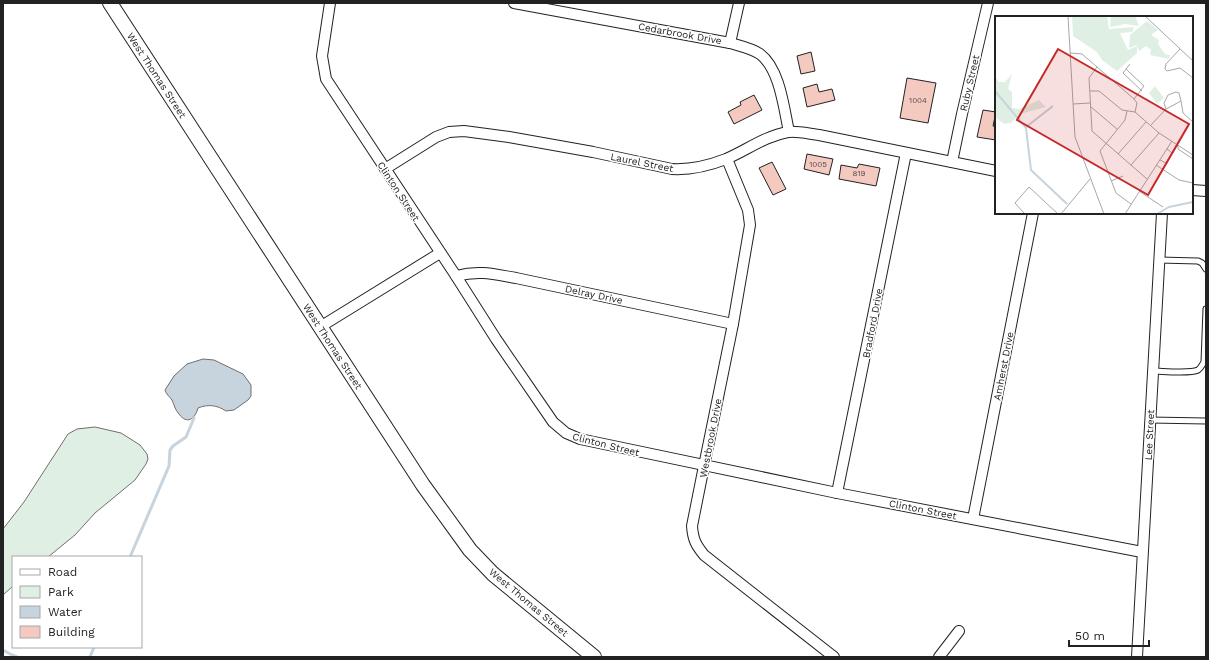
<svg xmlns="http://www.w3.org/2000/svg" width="1209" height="660" font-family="'Work Sans',sans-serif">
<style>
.green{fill:#e0efe3;stroke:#6f6f6f}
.water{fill:#c7d3dd;stroke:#6f6f6f}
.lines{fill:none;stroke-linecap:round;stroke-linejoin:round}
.stream{stroke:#c7d3dd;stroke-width:3}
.building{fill:#f3c9c0;stroke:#222}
.lane-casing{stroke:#222;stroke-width:7}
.street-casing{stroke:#222;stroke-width:12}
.secondary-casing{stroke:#222;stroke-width:16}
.lane{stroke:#fff;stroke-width:5}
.street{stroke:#fff;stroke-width:10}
.secondary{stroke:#fff;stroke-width:14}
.labels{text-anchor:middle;stroke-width:3;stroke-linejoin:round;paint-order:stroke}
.number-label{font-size:8px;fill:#564c4a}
.street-label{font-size:10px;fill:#222;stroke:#fff}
.inset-river{fill:none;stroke:#c7d3dd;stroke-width:2}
.inset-road{fill:none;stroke:#a7a7a7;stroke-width:1}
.view{fill:#c62828;fill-opacity:0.15;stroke:#c62828;stroke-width:2}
.inset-edge{fill:none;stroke:#222;stroke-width:2}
</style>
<rect width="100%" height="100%" fill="#fff"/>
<path class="green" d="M95,427L121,433L140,445L147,454L148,459L146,464L135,480L95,513L75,535L48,557H13V586L3,595V529L24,502L68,434L77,429Z"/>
<path class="water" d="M203,359L214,360L243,374L251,385V396L248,400L234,410L226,411C217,405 208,404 198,408C195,419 187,425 179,414C175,410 174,404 172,400C169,396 166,394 165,390L174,376L187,364Z"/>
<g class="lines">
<g class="stream">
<path d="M130,557L169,466L170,450L173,446L186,437L194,418"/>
<path d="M3,650L12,655L17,657"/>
<path d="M90,657L94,647"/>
</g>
</g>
<g class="building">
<path d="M811,52L815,71L801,74L797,56Z"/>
<path d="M907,78L936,83L928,123L900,118Z"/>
<path d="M817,84L819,92L832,89L835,100L807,107L803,88Z"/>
<path d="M754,95L762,110L734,124L728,112L741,105L740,102Z"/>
<path d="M983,110L996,112L993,126L996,127V140L977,137Z"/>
<path d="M807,154L833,159L829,175L804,169Z"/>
<path d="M772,162L786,189L773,195L759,168Z"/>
<path d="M859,164L880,168L876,186L839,179L841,165L857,168Z"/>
</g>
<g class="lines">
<defs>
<g id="lane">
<path d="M1159,260L1198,261L1202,263L1206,269"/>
<path d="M1153,371C1162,371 1190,374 1198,370C1201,368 1202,365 1204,362L1206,309"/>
<path d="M1150,420L1206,421"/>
</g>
<g id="street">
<path d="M330,3L322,56L326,79L456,276L496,339L553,422L566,433L580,439L837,493L1142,552"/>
<path d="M514,3L730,43C740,46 751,48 760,54C780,69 784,109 789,132"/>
<path d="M730,43L739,3"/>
<path d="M727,159L748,210L750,225L733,324L704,466L692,526C693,540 696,545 704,555L834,657"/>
<path d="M952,162L962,114L988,3"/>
<path d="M385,169L436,137L449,132L464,131L509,137L593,152L672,169C691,170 708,166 726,159C747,150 765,136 788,132C798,131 810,134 819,135L996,171"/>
<path d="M1192,190L1206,191"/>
<path d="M456,276C479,270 493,274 516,278L733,324"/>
<path d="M320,327L440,253"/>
<path d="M837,493L906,153"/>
<path d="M973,519L1033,213"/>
<path d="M939,657L959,631"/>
<path d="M1137,657L1162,213"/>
</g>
<path id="secondary" d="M110,3L423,485L470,550L493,574L594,657"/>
</defs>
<use href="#lane" class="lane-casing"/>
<use href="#street" class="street-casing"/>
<use href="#secondary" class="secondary-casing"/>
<use href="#lane" class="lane"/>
<use href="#street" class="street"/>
<use href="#secondary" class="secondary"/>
</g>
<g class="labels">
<g class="number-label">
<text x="918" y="103">1004</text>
<text x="818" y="167">1005</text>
<text x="859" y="176">819</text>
</g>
<g class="street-label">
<text transform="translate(680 33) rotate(10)" y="4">Cedarbrook Drive</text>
<text transform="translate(157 75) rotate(57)" y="4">West Thomas Street</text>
<text transform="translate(969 83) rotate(-77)" y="4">Ruby Street</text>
<text transform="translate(642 162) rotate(11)" y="4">Laurel Street</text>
<text transform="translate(399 191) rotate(57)" y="4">Clinton Street</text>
<text transform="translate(594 294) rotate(12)" y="4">Delray Drive</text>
<text transform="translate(872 323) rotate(-79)" y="4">Bradford Drive</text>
<text transform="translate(333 346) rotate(57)" y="4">West Thomas Street</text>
<text transform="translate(1003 366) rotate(-79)" y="4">Amherst Drive</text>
<text transform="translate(1149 435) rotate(-87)" y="4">Lee Street</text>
<text transform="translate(710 438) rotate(-79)" y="4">Westbrook Drive</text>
<text transform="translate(606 444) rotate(14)" y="4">Clinton Street</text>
<text transform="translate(923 509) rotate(11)" y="4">Clinton Street</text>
<text transform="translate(529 602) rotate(40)" y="4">West Thomas Street</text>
</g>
</g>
<g transform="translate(995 16)">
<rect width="198" height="198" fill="#fff"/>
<path d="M77,0H112L114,13L139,11L137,16L125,17L133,34L142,30V37L122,55L107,44L102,36L78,20ZM116,0H140L144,10L130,8L115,11ZM152,5L163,14L156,19L164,24L163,28L170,38L175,39L174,43L155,39L156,34L151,30L144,35L142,29L134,32L135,19ZM17,58L13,73L17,76V92L24,93L44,84L51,91L25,98L16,107L9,108L0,101V60L4,66H10ZM160,70L169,82L162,88L154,77Z" fill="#e0efe3"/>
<path class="inset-river" d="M0,75L31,112L36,154L72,188M31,111L58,90M162,198L174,191L198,186"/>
<path class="inset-road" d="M73,0L80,121L109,198M150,0L198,45M185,33L171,48L170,53L172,55L185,52L198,62M75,37L87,38L139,83L142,87L140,96M135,48L128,57L147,75M102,51L94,62L97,115L152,163M131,53L149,70L139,83M95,75H104L127,94L140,96L164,117L198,139M181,76L184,77L186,85L171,93L169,87L173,79ZM186,85L188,97L198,106M78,88L95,87M96,91L122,113M132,95L130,104L105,135L121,177L136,188M156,109L171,93M183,129V133L198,143M123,138L151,106M165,144L171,147L177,137L172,133M136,149L164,117M161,149L184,164L198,167M116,165L128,160M144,175L168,191M29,197L20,187L34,171L63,198M66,198L95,163M130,198L177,125"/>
<path class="view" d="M63,33L194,108L153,179L22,104Z"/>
<rect width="198" height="198" class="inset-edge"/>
</g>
<rect width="1209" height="660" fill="none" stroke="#222222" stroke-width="8"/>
<rect x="12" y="556" width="130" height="92" fill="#ffffff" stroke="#a7a7a7"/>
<rect x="20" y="569" width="20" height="6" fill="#ffffff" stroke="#a7a7a7"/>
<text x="48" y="576" font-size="12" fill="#222222">Road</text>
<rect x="20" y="586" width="20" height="12" fill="#e0efe3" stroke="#a7a7a7"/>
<text x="48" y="596" font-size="12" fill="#222222">Park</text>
<rect x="20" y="606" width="20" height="12" fill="#c7d3dd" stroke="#a7a7a7"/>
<text x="48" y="616" font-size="12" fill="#222222">Water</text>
<rect x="20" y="626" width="20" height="12" fill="#f3c9c0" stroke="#a7a7a7"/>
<text x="48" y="636" font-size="12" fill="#222222">Building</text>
<path d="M1069 640v6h80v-6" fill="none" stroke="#222222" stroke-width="2"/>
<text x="1075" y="640" font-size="12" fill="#222222" stroke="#ffffff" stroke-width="3" paint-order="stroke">50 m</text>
</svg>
